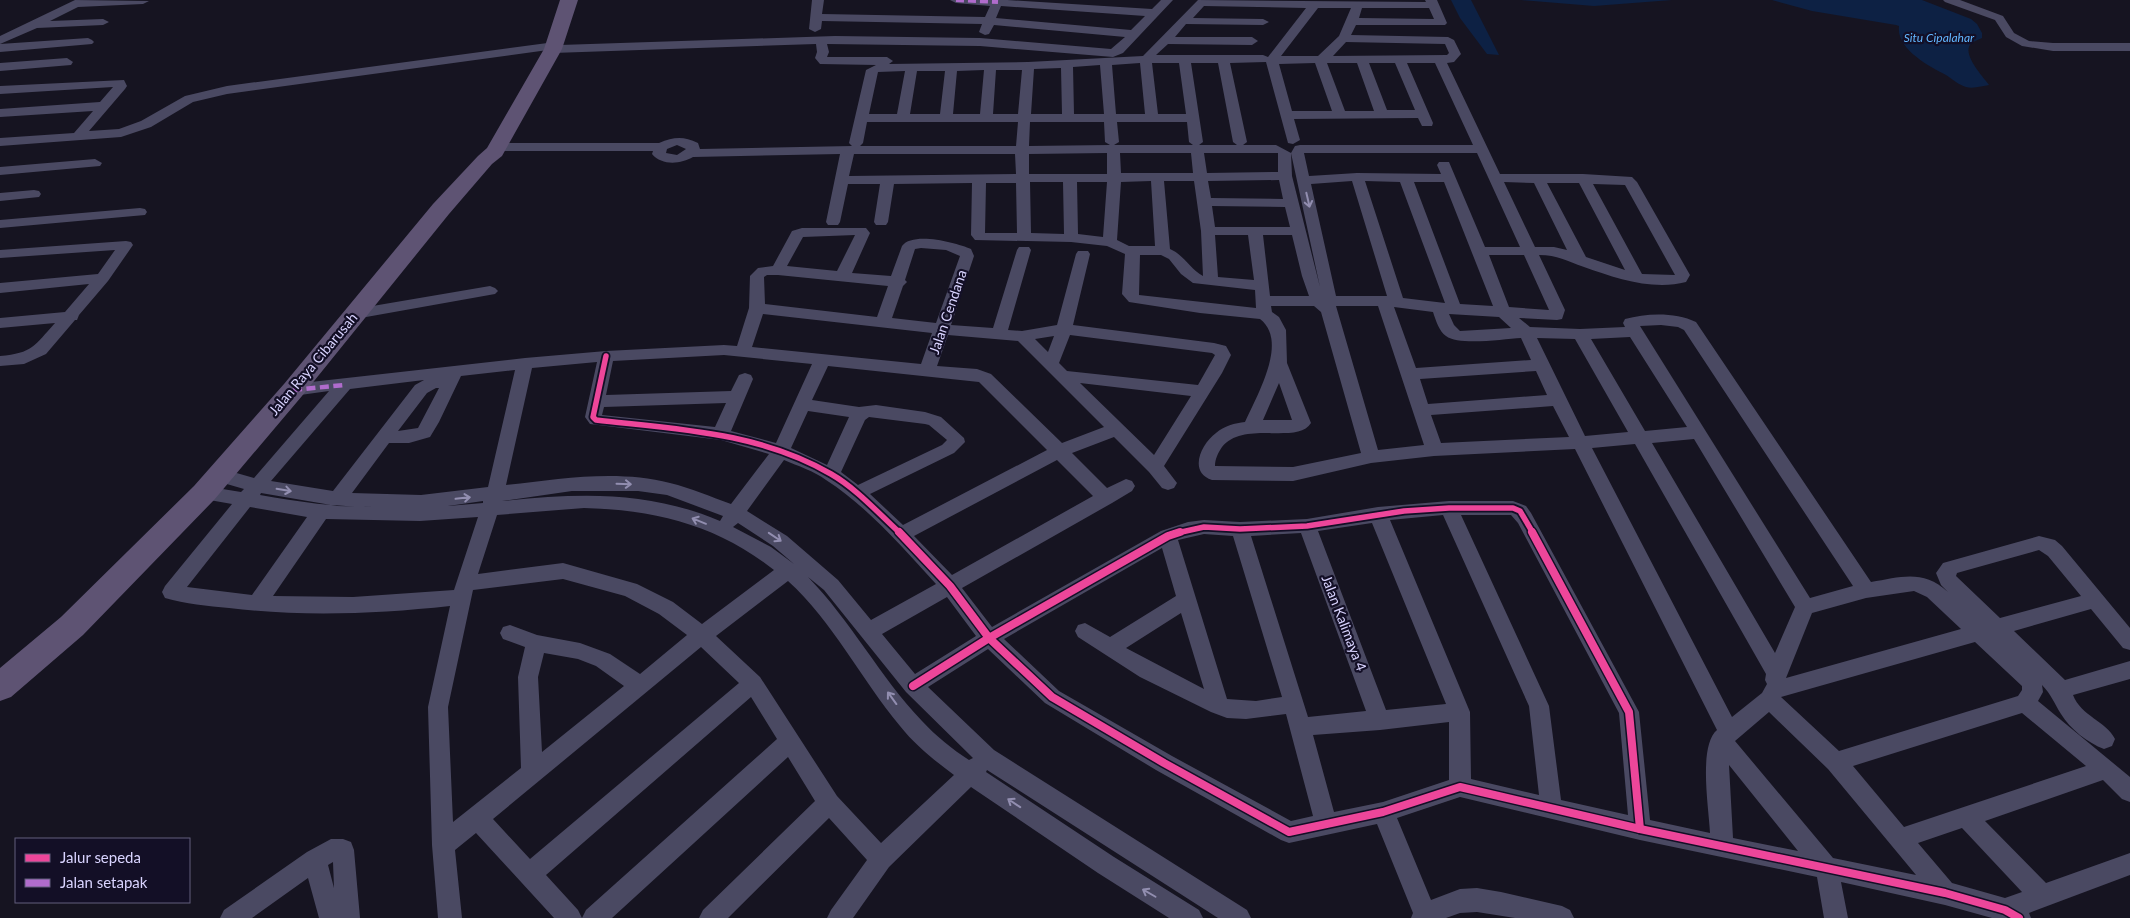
<svg xmlns="http://www.w3.org/2000/svg" width="2130" height="918" font-family="Lato,sans-serif">
<style>
.water{fill:#0d2144}
.lines{fill:none;stroke-linecap:round;stroke-linejoin:round}
.minor{fill:#4a4962;fill-rule:evenodd}
.primary{fill:#5e5373;fill-rule:evenodd}
.quiet-far1{stroke:#b06ccc;stroke-width:4;stroke-dasharray:8 4;stroke-linecap:butt}
.quiet{stroke:#b06ccc;stroke-width:4.5;stroke-dasharray:9 4.5;stroke-linecap:butt}
.cycleway-far1-casing{stroke:#130f26;stroke-width:9}
.cycleway-casing{stroke:#130f26;stroke-width:11}
.cycleway-far1{stroke:#ed469a;stroke-width:5.5}
.cycleway{stroke:#ed469a;stroke-width:8}
.oneway{stroke:#928eb0}
.labels{text-anchor:middle;stroke-width:4.5;stroke-linejoin:round;paint-order:stroke}
.far-water-label{font-size:12px;font-style:italic;fill:#62b6ff;stroke:#130f26}
.street-label{font-size:14px;fill:#d9d4ff;stroke:#130f26}
</style>
<rect width="100%" height="100%" fill="#161421"/>
<g class="water">
<path d="M1451,0H1471L1499,55L1487,54L1460,18Z"/>
<path d="M1521,0H1672L1594,6Z"/>
<path d="M1772,0H1922L1971,19L1977,24L1982,33V38C1978,40 1970,42 1969,47C1965,58 1984,78 1989,85C1983,86 1973,89 1966,87C1959,85 1952,79 1946,75C1929,66 1896,49 1899,26L1896,25L1812,11Z"/>
</g>
<g class="lines">
<g class="minor">
<path d="M75,0L149,1L143,4L78,7L50,21L103,19L109,22L103,25L37,28L0,44L88,38L92,40L94,42L92,44L0,52V36Z"/>
<path d="M812,0H824L822,14L985,17L990,6L956,3L950,0H1007L1152,9L1161,0H1173L1123,53L1113,57L980,46L827,44L829,52L827,57H887L893,61L889,64L1028,62L1143,56L1198,0L1426,2L1425,0H1437L1447,23L1445,25H1356L1351,35L1448,37L1454,40L1461,54L1454,62L1447,63L1500,174H1583L1632,177L1637,182L1690,275L1686,282C1653,291 1615,278 1584,267C1566,261 1558,255 1539,255L1565,310L1562,319L1557,320L1519,318L1530,327L1580,329L1625,327L1623,323L1625,319C1647,313 1675,312 1696,322L1871,582C1901,577 1923,569 1948,592L1941,585L1936,573L1943,563L2039,536L2055,540L2062,546L2130,628V650L2123,648L2091,609L2014,631L2065,680L2130,661V679L2073,695C2081,716 2106,721 2115,739L2112,746L2104,749C2088,743 2070,729 2061,714C2054,703 2051,694 2042,685L2043,692L2038,701L2130,777V802L2122,799L2103,780L1985,821L2046,883L2130,853V875L2029,913L2031,918H1992L1945,905L1841,882L1848,918H1824L1817,877L1640,840L1460,797L1397,818L1431,900L1460,889L1477,888L1501,892L1562,906L1570,910L1574,918H1515L1477,912L1460,913L1446,918H1411L1413,913L1377,824L1289,843L1281,840L1156,770L1045,703L988,649L928,687L994,750L1247,910L1251,918H1218L987,770L986,772L1114,857L1199,910L1203,918H1169L1098,873L971,787L889,867L853,918H827L831,910L867,860L829,818L728,918H699L703,910L815,801L788,757L612,918H582L586,910L777,739L751,697L546,875L578,910L582,918H554L476,833L455,850L462,918H438L432,845L428,707L450,606C376,614 302,617 229,608C208,606 185,604 165,598L162,592L165,586L232,504L198,498L195,493L198,488L204,486L241,492L244,489L213,480L210,475L213,470L219,468L254,478L329,391L293,396L287,394L285,390L287,386L293,384L525,358L606,351L724,345L737,346L749,308L750,276L758,268L773,266L792,231L802,228H866L870,233L852,273L891,276L902,246C913,231 957,243 971,249L974,256L951,325L993,328L1017,250L1019,247H1029L1031,250L1008,330L1022,331L1057,325L1076,254L1078,251H1088L1090,254L1073,325L1214,343L1226,346L1231,355L1222,373L1164,466L1177,483L1174,488L1168,490L1162,488L1149,472L1114,437L1072,453L1107,488L1126,479L1132,481L1135,486L1132,491L1112,503L962,588L992,627L1161,531L1188,522L1204,520L1240,522L1307,519L1378,507L1449,501H1513L1526,506L1531,513L1639,712L1650,820L1710,833C1709,809 1698,746 1717,730L1575,449L1434,456L1371,463L1293,481L1212,480C1188,472 1201,444 1216,433C1224,426 1235,423 1245,422C1257,395 1289,341 1260,319L1200,313L1129,302L1122,294L1125,254L1107,246L1071,242L975,240L971,235L972,183L894,184L888,222L886,225H876L874,222L880,184H848L840,222L838,225H828L826,222L840,154L693,157C681,164 662,166 652,154L653,151H497L490,147L497,143H659C674,137 683,136 698,143L700,149L852,146L849,143L866,70L876,65L820,64L815,58L817,52L816,44L553,53L548,50L227,94L193,102L151,127L121,137L0,146V138L74,133L93,111L0,117V109L100,102L113,87L0,94V86L124,80L127,86L125,89L89,131L119,129L141,121L185,96L227,86L555,42L560,45L835,36L980,38L1111,49L1125,37L994,25L989,34L985,35L979,32L982,24L822,21L821,29L815,32L809,29ZM1001,6L1145,16L1131,30L996,18ZM1204,6L1306,8L1268,57L1263,55H1156L1168,44L1252,45L1258,41L1252,37H1175L1186,24L1263,25L1269,22L1263,19L1193,18ZM1318,8H1351L1339,36L1318,56H1281ZM1362,8H1429L1434,19L1359,18ZM1346,42L1445,44L1449,53L1447,55L1333,56ZM1266,62L1288,143L1293,144L1300,140L1294,119L1418,118L1422,126H1432L1433,123L1407,63H1435L1473,145H1300L1295,146L1291,153L1276,145H1243L1247,142L1230,63ZM1140,63L1145,114H1116L1112,65ZM1152,63H1179L1186,114H1158ZM1191,63H1218L1233,142L1237,145H1199L1203,142ZM1315,63L1332,111H1292L1279,64ZM1327,63H1357L1374,111H1345ZM1369,63H1395L1415,110H1387ZM1100,65L1104,114H1074L1073,67ZM1061,68L1062,114H1031L1034,69ZM984,70L980,114H953L957,71ZM996,70H1022L1018,114H993ZM905,71L897,114H869L878,72ZM917,71H945L940,114H910ZM867,122H1018L1016,146H860L863,143ZM1030,122H1104L1105,142L1110,145L1029,146ZM1117,122H1187L1189,142L1193,145H1114L1119,142ZM677,145L686,149L677,155L666,153L667,149ZM1107,153V174H1029V154ZM1120,153H1191L1193,173H1121ZM1204,153H1278V172L1207,173ZM1291,153L1320,287L1292,176ZM1304,153H1477L1520,247H1485L1449,162H1439L1437,165L1441,174L1357,173L1309,176ZM854,154H1015L1016,174L849,176ZM1279,180L1283,199L1211,198L1208,181ZM1151,181L1155,246H1129L1117,240L1121,182ZM1164,181H1194L1201,231L1203,276C1190,269 1184,255 1170,249ZM1352,181L1387,296H1336L1311,184ZM1365,181L1400,182L1445,303L1403,298ZM1030,182H1063L1064,234L1031,233ZM1077,182H1107L1103,237L1078,234ZM1414,182H1444L1493,306L1460,304ZM1504,182L1534,183L1567,250L1554,247H1535ZM986,183H1016L1017,233H985ZM1547,183H1579L1625,270L1586,257ZM1593,184L1625,185L1675,275L1642,274ZM1212,206L1285,207L1290,227H1215ZM855,235L837,271L787,266L803,237ZM1215,235H1248L1254,280L1218,277ZM1263,235H1292L1302,276L1309,296H1270ZM921,248L946,250L960,256L936,323L892,318L903,286L907,282L905,280L915,249ZM1140,255H1161L1169,259L1181,274L1193,283L1255,290L1256,308L1139,295ZM1489,255H1524L1549,310L1509,307ZM767,275H778L888,286L877,317L765,304L764,277ZM1271,306H1314L1321,312L1361,453L1293,467L1215,466C1215,459 1218,453 1222,447C1244,420 1298,445 1311,423L1287,363L1286,330L1279,317L1272,312ZM1336,306H1378L1424,445L1378,450ZM1394,307L1433,312C1436,321 1439,331 1446,336C1459,346 1503,339 1521,338L1531,360L1416,368ZM763,314L932,333L921,364L752,347ZM1449,314L1499,317L1511,328L1460,331L1454,325ZM1661,325L1678,327L1684,330L1853,586L1810,598L1640,326ZM948,335L1018,341L1104,427L1062,443L991,374L977,369L937,366ZM1070,335L1212,353L1215,355L1198,385L1067,371L1059,363ZM1054,336L1048,352L1035,339ZM1630,337L1687,427L1645,431L1591,339ZM1537,338L1575,339L1628,432L1585,436ZM724,355L812,364L776,443L731,431L753,379L751,375L745,373L739,375L731,391L606,395L613,361ZM597,362L585,417L590,424L721,440L769,454L731,504C711,497 691,488 670,483C617,469 559,479 506,485L532,368ZM828,366L979,382L1047,450L903,525L870,494L954,453L965,442L964,438L941,417L925,412L876,405L859,407L812,400ZM515,370L488,487L421,495L352,493L389,443H409L430,437L439,422L461,376ZM1536,371L1547,395L1428,404L1420,379ZM424,380L415,385L333,491L271,481L350,389ZM1080,383L1191,396L1154,455ZM1279,383L1292,420H1263ZM436,388H439L418,428L398,431L427,393ZM726,403L715,427L602,415L604,407ZM1553,406L1569,437L1441,443L1431,415ZM808,411L849,417L827,465L791,448ZM869,417L925,424L929,425L947,440L942,445L858,485L841,472L865,420ZM1694,439L1795,607L1775,653L1652,443ZM1635,444L1766,674L1765,680L1767,684L1762,693L1732,717L1592,448ZM784,460C798,466 814,471 826,480C868,507 902,547 936,584L871,620L838,580L787,536L747,511ZM1057,460L1093,496L952,575L914,536ZM572,491H638L667,495L723,516L720,521C647,490 579,493 502,501ZM261,493L337,506L375,507C336,507 298,502 260,495ZM483,501V503L448,506ZM250,507L307,517L252,595L187,587ZM584,508C656,510 717,525 774,570L702,624L673,602L637,584L563,563L478,574L497,515ZM1443,515L1529,706L1539,795L1471,779L1470,712L1390,520ZM1461,515H1511L1518,523L1619,713L1628,815L1561,800L1549,706ZM478,517L454,590L353,597L273,596L326,519L420,521ZM738,523L773,546L794,564L771,547L733,527ZM1372,523L1446,704L1386,710L1318,531ZM1301,533L1366,711L1308,717L1251,536ZM1204,534L1233,536L1282,697L1256,701L1227,699L1178,540ZM1162,548L1176,596L1110,637L1085,623L1078,625L1075,631L1078,637L1140,677L1211,712L1227,718L1246,719L1286,714L1313,816L1291,821L1172,756L1059,691L1004,639ZM2039,550L2048,556L2081,596L2000,618L1956,576L1957,573L1964,571ZM808,577L824,590L906,692L973,758L969,760C952,749 936,736 922,721C880,677 851,621 808,577ZM563,579L625,596L659,614L687,635L640,674L610,654L580,643L537,635L510,625L503,627L500,633L503,639L525,647L518,677L521,768L453,822L448,707L473,590ZM788,581C833,622 861,679 900,726C915,745 934,760 954,775L881,843L837,796L760,677L716,636ZM1914,591L1927,597L1961,629L1786,678L1812,613L1866,598ZM947,597L976,636L915,674L882,634ZM1181,613L1204,689L1126,648ZM1975,642L2022,686V690L2018,696L1839,751L1781,697ZM701,647L739,683L530,859L493,819ZM544,653L578,659L596,666L624,686L542,752L538,677ZM1769,712L1828,769L1916,875L1833,858L1735,741ZM2022,713L2086,766L1904,827L1853,766ZM1449,722V780L1383,802L1334,812L1313,735L1380,730ZM1729,765L1798,851L1733,838ZM1962,828L2022,892L2005,898L1952,883L1918,843Z"/>
<path d="M1943,0H1960L2003,16L2014,33L2029,41L2053,43H2130V51H2053L2022,46L2006,37L1995,20L1945,2Z"/>
<path d="M67,58L73,62L71,65L0,71V63Z"/>
<path d="M95,159L102,163L100,166L0,175V167Z"/>
<path d="M34,190L39,191L41,194L39,197L0,201V193Z"/>
<path d="M140,208L145,209L147,212L145,215L0,228V220Z"/>
<path d="M126,241L131,242L133,245L108,281L79,315L77,320H75L46,354L24,364L0,366V356C33,353 34,346 55,323L0,328V318L65,312L89,284L0,293V283L98,274L115,250L0,258V250Z"/>
<path d="M490,286L495,288L498,291L495,294L355,319L350,318L347,314L350,310L355,309Z"/>
<path d="M331,839H343L351,842L354,850L360,918H319L308,878L252,918H220L224,910L307,852ZM333,862L334,888L328,865Z"/>
</g>
<path class="primary" d="M560,0H578L562,49L502,156L492,164L449,214L302,396L214,500L83,635L11,697L0,701V668L61,617L194,486L284,384L433,204L478,156L487,148L544,49Z"/>
<path class="quiet-far1" d="M956,0L998,2"/>
<path class="quiet" d="M293,390L344,385"/>
<defs>
<g id="cycleway-far1">
<path d="M606,356L593,417L596,420C676,429 759,432 831,474C857,489 878,513 900,533"/>
<path d="M1177,533L1204,527L1240,529L1307,526L1404,511L1449,508H1513L1520,511L1533,533"/>
</g>
<g id="cycleway">
<path d="M899,532L950,586L989,638L1052,697L1164,763L1289,832L1383,812L1460,787L1640,829L1945,893L2005,910L2019,918"/>
<path d="M1532,532L1629,712L1640,829"/>
<path d="M913,686L989,638L1168,536L1180,532"/>
</g>
</defs>
<use href="#cycleway-far1" class="cycleway-far1-casing"/>
<use href="#cycleway" class="cycleway-casing"/>
<use href="#cycleway-far1" class="cycleway-far1"/>
<use href="#cycleway" class="cycleway"/>
</g>
<defs><path id="oneway-shaft" d="M-6 0H5M1.5-3L5.5 0L1.5 3" fill="none" stroke-width="1.6" stroke-linecap="round" stroke-linejoin="round" transform="scale(1.25)"/></defs>
<g class="oneway">
<use href="#oneway-shaft" transform="translate(1308 200) rotate(77)"/>
<use href="#oneway-shaft" transform="translate(624 484) rotate(2)"/>
<use href="#oneway-shaft" transform="translate(284 490) rotate(9)"/>
<use href="#oneway-shaft" transform="translate(463 498) rotate(-6)"/>
<use href="#oneway-shaft" transform="translate(699 521) rotate(-158)"/>
<use href="#oneway-shaft" transform="translate(775 537) rotate(34)"/>
<use href="#oneway-shaft" transform="translate(892 698) rotate(-126)"/>
<use href="#oneway-shaft" transform="translate(1014 803) rotate(-146)"/>
<use href="#oneway-shaft" transform="translate(1149 893) rotate(-150)"/>
</g>
<g class="labels">
<g class="far-water-label">
<text x="1939" y="42">Situ Cipalahar</text>
</g>
<g class="street-label">
<text transform="translate(948 312) rotate(-71)" y="5">Jalan Cendana</text>
<text transform="translate(313 364) rotate(-50)" y="5">Jalan Raya Cibarusah</text>
<text transform="translate(1344 623) rotate(69)" y="5">Jalan Kalimaya 4</text>
</g>
</g>
<rect x="15" y="838" width="175" height="65" fill="#130f26" stroke="#625e7d"/>
<rect x="25" y="854" width="25" height="8" fill="#ed469a" stroke="#625e7d"/>
<text x="60" y="863" font-size="15" fill="#d9d4ff">Jalur sepeda</text>
<rect x="25" y="879" width="25" height="8" fill="#b06ccc" stroke="#625e7d"/>
<text x="60" y="888" font-size="15" fill="#d9d4ff">Jalan setapak</text>
</svg>
